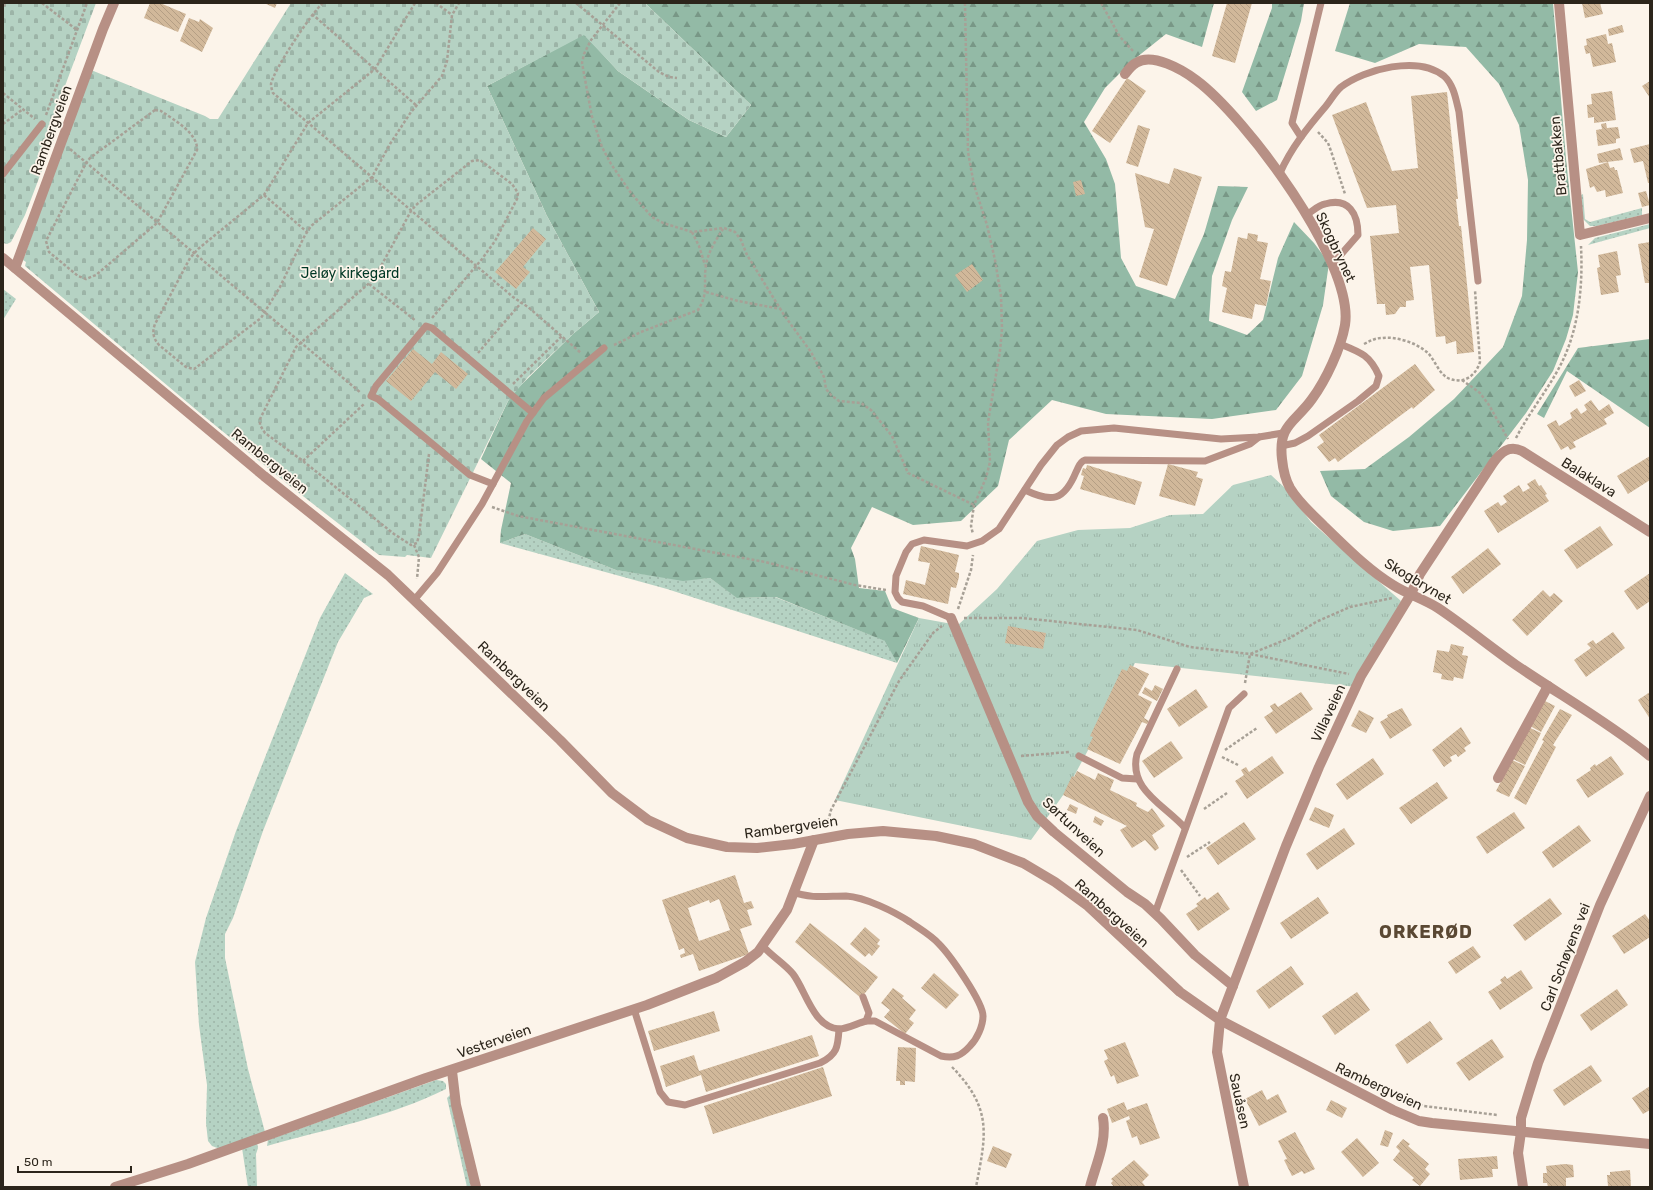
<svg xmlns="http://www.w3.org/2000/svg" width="1653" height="1190" font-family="Rubik,sans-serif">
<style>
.grass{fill:url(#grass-dots)}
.forest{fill:url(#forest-firs)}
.cemetery{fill:url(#cemetery-stones)}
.park{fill:url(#park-tufts)}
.building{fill:url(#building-back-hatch);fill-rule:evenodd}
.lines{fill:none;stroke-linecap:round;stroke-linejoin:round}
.path{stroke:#a7a096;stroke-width:2.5;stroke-dasharray:3 2;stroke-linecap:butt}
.lane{stroke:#b79085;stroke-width:7}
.street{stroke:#b79085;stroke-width:10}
.labels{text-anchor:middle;stroke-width:3.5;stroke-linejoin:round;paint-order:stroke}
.street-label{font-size:14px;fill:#2c251b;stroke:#fcf4ea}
.park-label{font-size:14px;fill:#013825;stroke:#fcf4ea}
.district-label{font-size:18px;font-weight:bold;letter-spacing:1px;fill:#5a4833;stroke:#fcf4ea}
</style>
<defs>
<pattern id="grass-dots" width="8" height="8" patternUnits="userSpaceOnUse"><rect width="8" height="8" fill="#b5d2c3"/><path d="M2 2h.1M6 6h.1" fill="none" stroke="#9cb4a7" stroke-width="1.8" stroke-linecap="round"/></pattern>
<pattern id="forest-firs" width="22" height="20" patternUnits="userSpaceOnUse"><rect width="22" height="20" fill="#93baa6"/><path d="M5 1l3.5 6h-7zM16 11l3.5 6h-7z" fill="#789786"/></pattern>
<pattern id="cemetery-stones" width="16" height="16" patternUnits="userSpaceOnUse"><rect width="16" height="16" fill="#b5d2c3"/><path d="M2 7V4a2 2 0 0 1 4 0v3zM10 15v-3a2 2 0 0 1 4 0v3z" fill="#9cb4a7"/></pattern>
<pattern id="park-tufts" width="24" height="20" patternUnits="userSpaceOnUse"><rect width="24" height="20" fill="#b5d2c3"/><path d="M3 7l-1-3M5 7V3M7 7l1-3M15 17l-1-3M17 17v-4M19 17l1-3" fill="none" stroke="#9cb4a7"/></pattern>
<pattern id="building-back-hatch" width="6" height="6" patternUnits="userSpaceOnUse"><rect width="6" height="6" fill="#d1b89a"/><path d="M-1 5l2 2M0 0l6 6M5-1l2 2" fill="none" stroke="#b49e84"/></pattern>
</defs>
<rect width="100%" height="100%" fill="#fcf4ea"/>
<g class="grass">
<path d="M1583,194L1585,219L1590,222L1642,208V215L1597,226H1590L1583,219L1581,195Z"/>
<path d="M1650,224V228L1588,245L1595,238Z"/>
<path d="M3,289L16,299L3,320Z"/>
<path d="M525,534L616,570L683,580L710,578L738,598L775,597L886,641L897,663L667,589L500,543Z"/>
<path d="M345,573L373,594L364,598L338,642L263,831L233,918L225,934V958L248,1069L265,1132L220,1149L212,1146L208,1141L206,1123L207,1085L199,1025L195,962L206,918L236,831L320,618Z"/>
<path d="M436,1080L443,1081L446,1084V1089C390,1117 327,1129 267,1146L268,1140Z"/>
<path d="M450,1095L471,1187H467L447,1098Z"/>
<path d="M257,1143L258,1148L256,1154L257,1187H248L242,1148Z"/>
</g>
<g class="forest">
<path d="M645,3H1214L1202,47L1166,34L1132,61L1105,88L1084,122L1106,159L1115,184L1121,258L1136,286L1175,299L1204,234L1218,186L1248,187L1232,220L1212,276L1209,321L1247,335L1263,320L1278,258L1294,222L1314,243L1329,263L1323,305L1302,376L1276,410L1212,419L1106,414L1052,400L1009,440L998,486L961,521L913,525L872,507L851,548L855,559L859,588L885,591L892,608L919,618L897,663L885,641L776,597L737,598L710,578L683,581L616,570L525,534L500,543L501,530L511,483L481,459L508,401L515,391L573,334L599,312L547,216L487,86L584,34L618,71L689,120L726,137L751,105Z"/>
<path d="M1272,3H1304L1301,21L1277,100L1256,111L1242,92L1272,8Z"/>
<path d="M1350,3H1553L1566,159L1578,272L1573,315L1566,339L1553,371L1526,413L1440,526L1393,531L1364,522L1331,496L1320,471L1365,469L1409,437L1454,399L1503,347L1522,296L1527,240L1528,180L1519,125L1499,84L1466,47L1419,44L1375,63L1335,51Z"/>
<path d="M1650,339V428L1567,371L1544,418L1537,414L1578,348Z"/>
</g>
<g class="cemetery">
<path d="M3,3H96L53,118L57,131L25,215L11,242L7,244L3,243Z"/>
<path d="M291,3H645L751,105L726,137L689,120L618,71L584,35L487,86L547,216L599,312L573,334L528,377L508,401L431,558L407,555L405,557L379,555L290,486L200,413L25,266L26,262L23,260L91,70L205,116L210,119H218Z"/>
</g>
<path class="park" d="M1271,475L1285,488L1311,522L1401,601L1357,687L1135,663L1066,791L1031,840L835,800L919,618L958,625L997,589L1037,541L1078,530L1130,528L1170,515L1203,514L1233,485Z"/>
<g class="building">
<path d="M150,3H160L186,14L178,32L144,18Z"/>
<path d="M264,3H277L275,8Z"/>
<path d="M1227,3H1252L1235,63L1212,56Z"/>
<path d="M1582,3H1600L1603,14L1585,18Z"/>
<path d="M189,18L199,22L200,19L213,28L202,52L180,41Z"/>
<path d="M1622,25L1624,32L1609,36L1608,29Z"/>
<path d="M1606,34L1608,44L1612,43L1616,62L1593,67L1590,53L1586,54L1584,46L1587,45L1586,39Z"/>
<path d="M1127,78L1146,91L1110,143L1092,131Z"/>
<path d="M1650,81V98L1642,86Z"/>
<path d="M1612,91L1616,120L1594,123V117L1588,118L1587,105L1592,104L1591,94Z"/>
<path d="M1447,92L1458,199H1456L1459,226H1461L1474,352L1457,354L1456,341L1446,344L1445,336L1436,337L1429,265L1410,267L1414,300L1406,301V307H1400L1395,314L1386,315L1385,304H1377L1370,236L1399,233L1396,205L1367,208L1332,115L1366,102L1392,171L1418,168L1411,96Z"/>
<path d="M1606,123L1607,128L1618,127L1620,138L1616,139V143L1598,146L1596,130L1602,129L1601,124Z"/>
<path d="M1138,125L1150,129L1138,167L1126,163Z"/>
<path d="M1650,144V183H1648L1643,161L1634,163L1630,149Z"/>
<path d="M1620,148L1623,160L1599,163L1597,154Z"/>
<path d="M1608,162L1610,168L1614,167L1615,170H1617L1623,193L1606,197L1605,190L1597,192L1594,186L1590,188L1586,169Z"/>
<path d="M1174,168L1202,177L1167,286L1139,277L1154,229L1145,227L1135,173L1169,184Z"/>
<path d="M1081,180L1085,194L1076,196L1073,182Z"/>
<path d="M1646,191L1650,205L1642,207L1638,193Z"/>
<path d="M533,228L546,239L523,267L530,272L516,289L495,272Z"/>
<path d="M1248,233L1258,235L1257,241L1268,243L1260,279L1271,281L1266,306L1255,304L1252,319L1222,312L1227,288L1222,286L1225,271L1231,272L1238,237L1247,239Z"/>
<path d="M1650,242V283H1645L1638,244Z"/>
<path d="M1617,251L1621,275L1616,276L1619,292L1601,295L1597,268L1600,267L1598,255Z"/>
<path d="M972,264L983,280L967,292L955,275Z"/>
<path d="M413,349L432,364L441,352L468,374L456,389L435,372L411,401L386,381Z"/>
<path d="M1415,364L1435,390L1413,409L1412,407L1338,462L1335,458L1329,462L1317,447L1324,442L1319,435Z"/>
<path d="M1579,380L1586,391L1575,397L1569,386Z"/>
<path d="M1591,400L1599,411L1609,404L1614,413L1604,419L1607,424L1573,442L1576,447L1570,450L1568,446L1561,450L1547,425L1556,420L1559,426L1572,418L1570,413L1577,408L1581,414L1587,410L1584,405Z"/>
<path d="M1650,456V480L1628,494L1617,476Z"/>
<path d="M1168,464L1198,472L1196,477L1203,479L1195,506L1159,496Z"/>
<path d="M1087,465L1142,482L1135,505L1080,489L1084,476L1081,475L1083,468L1086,469Z"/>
<path d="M1535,479L1539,486L1541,485L1547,494L1545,495L1549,501L1498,533L1484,511L1498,502L1501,506L1507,502L1503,496L1519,485L1523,492L1530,488L1527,484Z"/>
<path d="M1600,526L1613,545L1577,569L1564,550Z"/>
<path d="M921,546L959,555L955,572L959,573V577L956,588L951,587L948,604L903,594L906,580L925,585L930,563L918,561Z"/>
<path d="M1488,548L1501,564L1463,594L1451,577Z"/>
<path d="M1650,573V601L1637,610L1624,591Z"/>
<path d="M1543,590L1550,597L1554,593L1563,601L1527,636L1512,620Z"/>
<path d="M1008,626L1046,633L1043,649L1005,643Z"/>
<path d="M1613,632L1625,648L1586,677L1574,660L1591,648L1587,644L1593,640L1596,644Z"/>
<path d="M1451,644L1464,647L1462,655L1468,656L1463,679L1454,677L1453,681L1441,679L1442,674L1433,672L1437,650L1449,652Z"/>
<path d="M1130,665L1149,674L1138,695L1152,702L1144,718L1149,721L1147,724L1142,722L1120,764L1087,749L1093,737L1090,736L1122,669L1127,671Z"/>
<path d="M1155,685L1163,689L1157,701L1142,693L1145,687L1152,691Z"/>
<path d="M1196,689L1208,707L1179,727L1167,709Z"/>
<path d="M1301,692L1313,709L1276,734L1264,717L1273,711L1270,706L1275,703L1278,707Z"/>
<path d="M1650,692V719L1638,700Z"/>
<path d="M1543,700L1555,706L1541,732L1530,726Z"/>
<path d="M1402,708L1412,725L1390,739L1380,722L1388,717L1387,715Z"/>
<path d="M1560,709L1572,715L1553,745L1556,747L1526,805L1514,798L1544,741L1542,740Z"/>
<path d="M1359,710L1374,718L1366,733L1351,726Z"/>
<path d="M1461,727L1471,743L1464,748L1466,751L1458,757L1456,754L1450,757L1452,761L1444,767L1432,750Z"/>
<path d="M1528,727L1541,733L1525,765L1513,759Z"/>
<path d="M1171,741L1183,758L1154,778L1142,761Z"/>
<path d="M1272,756L1284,773L1247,799L1235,781L1244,775L1241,770L1246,767L1249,772Z"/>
<path d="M1611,756L1624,774L1588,798L1576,780L1591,770L1590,768L1595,764L1596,766Z"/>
<path d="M1373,758L1384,774L1347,800L1336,784Z"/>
<path d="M1512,760L1525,766L1509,797L1496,791Z"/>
<path d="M1077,771L1095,780L1098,773L1114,780L1110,790L1137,803L1136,806L1148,812L1152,808L1165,826L1152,835L1159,848L1155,851L1145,840L1132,848L1120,830L1127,826L1063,795L1072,776L1074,777Z"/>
<path d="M1437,782L1448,798L1411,824L1399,808Z"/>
<path d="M1070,804L1078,808L1076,814L1067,810Z"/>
<path d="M1315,807L1334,815L1329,828L1309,820Z"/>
<path d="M1514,812L1525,828L1487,854L1476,837Z"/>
<path d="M1095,816L1104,821L1101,826L1093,822Z"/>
<path d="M1244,822L1256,839L1218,865L1206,848Z"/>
<path d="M1579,825L1591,841L1553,868L1542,852Z"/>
<path d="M1344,828L1355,844L1317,870L1306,854Z"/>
<path d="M735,875L744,903L751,901L754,908L747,910L752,925L740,929L749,954L699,971L693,954L681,958L680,955L685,953L684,948L679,950L662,900ZM719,899L730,930L699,941L688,908L709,900L710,903Z"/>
<path d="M1218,892L1230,909L1198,931L1186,914L1198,906L1196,904L1205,897L1207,900Z"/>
<path d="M1318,897L1329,913L1291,939L1280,923Z"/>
<path d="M1550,898L1562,914L1525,941L1513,925Z"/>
<path d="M1645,914L1650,921V937L1624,954L1612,936Z"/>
<path d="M810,923L878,977L861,998L795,942Z"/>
<path d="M865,927L880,940L877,944L880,946L872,956L869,953L865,957L850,944Z"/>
<path d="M1473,946L1481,957L1456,974L1448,962Z"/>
<path d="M1291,966L1304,984L1269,1009L1256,991Z"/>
<path d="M1521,970L1533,988L1500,1010L1488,992L1502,983L1500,980L1505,976L1507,979Z"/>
<path d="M934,973L959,995L946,1009L921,988Z"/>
<path d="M893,988L904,996L902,998L916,1010L909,1019L914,1023L905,1034L884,1017L890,1010L881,1003Z"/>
<path d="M1617,989L1628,1005L1591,1031L1580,1015Z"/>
<path d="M1357,992L1370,1010L1335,1035L1322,1016Z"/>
<path d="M714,1011L720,1031L654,1051L648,1031Z"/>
<path d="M1430,1021L1443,1039L1407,1064L1395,1045Z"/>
<path d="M812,1035L819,1056L706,1092L701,1075L666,1087L660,1066L694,1055L699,1071Z"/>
<path d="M1492,1039L1504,1057L1469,1081L1456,1063Z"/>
<path d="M1125,1042L1139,1076L1117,1084L1114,1075L1111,1077L1104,1061L1108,1059L1104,1050Z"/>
<path d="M898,1047L916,1048L915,1082L905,1081V1085H900V1081H896Z"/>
<path d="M1591,1065L1602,1081L1564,1106L1553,1090Z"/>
<path d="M823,1067L832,1096L713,1134L704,1106Z"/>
<path d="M1650,1086V1110L1643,1114L1632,1098Z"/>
<path d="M1262,1090L1267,1100L1278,1094L1287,1112L1259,1126L1245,1099Z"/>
<path d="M1331,1100L1347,1108L1342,1118L1326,1110Z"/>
<path d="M1124,1102L1127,1110L1147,1103L1160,1138L1140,1145L1137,1136L1132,1138L1126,1121L1130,1119L1129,1116L1112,1123L1107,1109Z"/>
<path d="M1385,1130L1393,1133L1388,1147L1380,1145Z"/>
<path d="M1295,1132L1315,1169L1304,1174L1302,1171L1292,1176L1284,1160L1287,1159L1278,1141Z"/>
<path d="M1357,1138L1379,1163L1363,1177L1341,1152Z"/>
<path d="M1403,1139L1410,1144L1408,1146L1429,1164L1425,1169L1430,1174L1420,1186L1412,1180L1414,1178L1393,1160L1400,1151L1396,1147Z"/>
<path d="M993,1146L1012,1154L1006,1168L987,1161Z"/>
<path d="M1497,1156L1498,1169H1492L1493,1177L1460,1180L1458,1159Z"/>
<path d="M1134,1160L1149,1175L1142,1182L1146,1187H1114L1111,1183L1113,1181L1111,1179Z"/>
<path d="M1565,1164L1573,1165L1574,1177L1566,1178V1186L1548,1187L1547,1183H1543V1173H1547L1546,1166Z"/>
<path d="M1630,1170L1631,1187L1608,1186L1607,1175H1610V1172Z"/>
</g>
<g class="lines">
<g class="path">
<path d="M42,3L77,30"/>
<path d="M323,3C312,12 273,71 271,84C271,87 272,90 273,93L513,297L528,307L581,353"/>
<path d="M415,3L375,69L308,123L264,195L198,249L190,258L155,324C152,332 153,338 159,345L186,367L194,369L198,366L261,318L280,287L304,237L311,226L372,177L390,144L411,112L442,76L447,61L452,15L459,3"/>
<path d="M436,3L452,15"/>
<path d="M576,3L659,72L669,77L677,78"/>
<path d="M620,3L591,40L584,54L582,63L592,117L602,147L611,164L631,193L652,217L663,223L692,232L724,228L735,232L741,240L747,255L784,315L811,352L824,377L826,389L831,395L839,401L861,403L871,410L892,436L908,473L974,505"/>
<path d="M965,3L968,152L974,185L987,225L995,260L1001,296L1002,329L1000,351L988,422L990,462L986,478L974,505L971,526L973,534"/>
<path d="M1101,3L1120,37L1134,52"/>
<path d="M3,6L7,3"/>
<path d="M312,14L417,106"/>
<path d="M3,93L35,119"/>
<path d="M155,110L161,111C174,120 198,133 197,150L157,223L96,275L86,279L78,276L49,252L46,241L86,163L90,158Z"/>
<path d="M46,115L87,3"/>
<path d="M3,124L23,109"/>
<path d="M1318,132L1328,143L1331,151L1345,194"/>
<path d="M70,149L361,393"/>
<path d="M264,195L307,232"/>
<path d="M692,232L699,246L705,265"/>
<path d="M369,284L416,321"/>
<path d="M706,292L738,301L781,309"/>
<path d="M1364,344C1370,341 1375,338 1382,338C1396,336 1417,343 1428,353C1435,360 1439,375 1450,379C1465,384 1476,375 1480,362L1475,290"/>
<path d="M614,345L641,332L698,310C709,293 703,283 706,265C708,252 716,240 723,229"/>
<path d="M478,353L521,303"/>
<path d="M1462,380L1480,393L1489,405L1508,439"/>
<path d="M513,384L562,336"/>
<path d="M1516,438C1529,413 1546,392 1559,368C1579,331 1583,287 1581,246"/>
<path d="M429,454L419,535L417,543L411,545L394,534L303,461L265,433L260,425V419L296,347L374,279L411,211L416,205L472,161L480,160L512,184L518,193L517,199L495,241L482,259L432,318"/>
<path d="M303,461L364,404"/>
<path d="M492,507L518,516L765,562L855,585L886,590"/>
<path d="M414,545L419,557L417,579"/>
<path d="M958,609L971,570L973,555"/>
<path d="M964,618H1022L1137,630L1190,647L1250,654L1349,674"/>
<path d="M1245,683L1250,654L1290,638L1316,622L1350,607L1392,598"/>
<path d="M1225,750L1257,728"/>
<path d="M1021,756L1069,752"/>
<path d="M1222,757L1238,765"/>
<path d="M1204,809L1227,793"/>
<path d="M827,826L831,810L899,681L933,633L942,626"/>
<path d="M1187,857L1210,842"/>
<path d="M1181,870L1200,896"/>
<path d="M952,1067C993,1109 986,1135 976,1187"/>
<path d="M1396,1096L1424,1106L1497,1115"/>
</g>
<g class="lane">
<path d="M1301,137L1292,123L1321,3"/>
<path d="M1280,173C1291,148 1308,127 1326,106C1331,100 1335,92 1341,87C1365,69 1418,55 1444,76C1454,85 1456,100 1459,112L1478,281"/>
<path d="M3,174L42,124"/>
<path d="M1306,215C1312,212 1318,205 1325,204C1349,197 1358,214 1358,235L1337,259L1331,263"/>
<path d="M1281,446L1295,443L1308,436L1358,401L1376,386L1379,376C1370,355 1360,352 1340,344"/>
<path d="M493,484L470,475L378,399L371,396L376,386L426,326L432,328L533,413"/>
<path d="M1025,490C1052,503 1064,501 1076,472C1079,467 1079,462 1085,460L1205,461L1250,444L1259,437"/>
<path d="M415,599L437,573L482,504L527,421L544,398L604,348"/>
<path d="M951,618L923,606L902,602L898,598L895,592L896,576L906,552L912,544L924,540L967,546L982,541L999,529L1041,465L1057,445L1068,437L1081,431L1114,428L1221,439L1259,437L1283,433"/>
<path d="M1177,669L1137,754C1128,790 1165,805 1185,828"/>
<path d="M1079,756L1122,778L1137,779"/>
<path d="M793,892C811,899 827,896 846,896C865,897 895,912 910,922C920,929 932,936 939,944C950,955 983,1002 983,1016C983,1026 977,1039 970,1046C961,1056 954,1059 941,1056L875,1021H866"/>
<path d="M1155,913L1229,708L1244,694"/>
<path d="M762,945C771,956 784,963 793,974C806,991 813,1027 839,1029C847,1029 858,1023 866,1021L869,1013L863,997"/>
<path d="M634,1009L660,1092L668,1102L685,1105L820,1063C837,1055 838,1047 839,1029"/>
</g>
<g class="street">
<path d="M1559,3L1580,235L1650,218"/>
<path d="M1125,74C1128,70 1132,65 1136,63C1152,52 1183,70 1196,80C1245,116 1355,263 1345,325C1341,348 1326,380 1312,399C1295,423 1278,424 1282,459C1283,469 1285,479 1290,488C1299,503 1312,514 1324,526C1346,547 1367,569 1393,585C1407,594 1424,599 1438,608C1465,626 1489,646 1516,665C1560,695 1608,722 1650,756"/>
<path d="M3,258L264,476L388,575L560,740L612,793L648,820L687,838L727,847L757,848L793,844L848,834L883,831L936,836L974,844L1023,863L1055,882L1088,906L1180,992L1220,1020L1393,1110L1419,1121L1432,1123L1650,1144"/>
<path d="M15,268L103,29L114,3"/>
<path d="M951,618L1028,802L1037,816L1054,832L1127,892L1145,904L1161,919L1195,955L1233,986"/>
<path d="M1498,778L1548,686"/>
<path d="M452,1071L456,1105L476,1187"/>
<path d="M115,1187L188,1164L426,1078L647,1005L716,978L745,962L758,952L787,910L814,840"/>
<path d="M1090,1187C1096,1164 1107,1142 1103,1118"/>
<path d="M1244,1187L1217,1052L1220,1020L1286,846L1319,767L1361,676L1411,594L1420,574L1493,463C1501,452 1509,445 1522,451L1650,532"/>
<path d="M1523,1187L1518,1153L1521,1132V1118L1528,1095L1538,1063L1600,905L1650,796"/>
</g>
</g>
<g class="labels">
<g class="street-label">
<text transform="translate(51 130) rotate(-70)" y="5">Rambergveien</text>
<text transform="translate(1558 156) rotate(-95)" y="5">Brattbakken</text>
<text transform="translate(1336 247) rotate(65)" y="5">Skogbrynet</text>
<text transform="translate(270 461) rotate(39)" y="5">Rambergveien</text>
<text transform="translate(1589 477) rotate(32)" y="5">Balaklava</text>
<text transform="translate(1418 581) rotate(31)" y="5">Skogbrynet</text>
<text transform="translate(514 676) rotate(44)" y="5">Rambergveien</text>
<text transform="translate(1328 713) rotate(-65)" y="5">Villaveien</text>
<text transform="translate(791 827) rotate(-8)" y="5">Rambergveien</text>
<text transform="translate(1074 827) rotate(43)" y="5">Sørtunveien</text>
<text transform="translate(1112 913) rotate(42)" y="5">Rambergveien</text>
<text transform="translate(1565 957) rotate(-69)" y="5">Carl Schøyens vei</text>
<text transform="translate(494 1041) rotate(-19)" y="5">Vesterveien</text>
<text transform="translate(1379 1086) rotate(25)" y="5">Rambergveien</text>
<text transform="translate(1240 1101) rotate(78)" y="5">Sauåsen</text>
</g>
<g class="park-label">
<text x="350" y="278">Jeløy kirkegård</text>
</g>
<g class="district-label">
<text x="1426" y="938">ORKERØD</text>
</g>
</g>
<rect width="1653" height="1190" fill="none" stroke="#2c251b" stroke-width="8"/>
<path d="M18 1166v6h113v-6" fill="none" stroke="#2c251b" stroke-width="2"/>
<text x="24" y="1166" font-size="12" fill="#2c251b" stroke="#fcf4ea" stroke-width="3" paint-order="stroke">50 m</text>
</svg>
